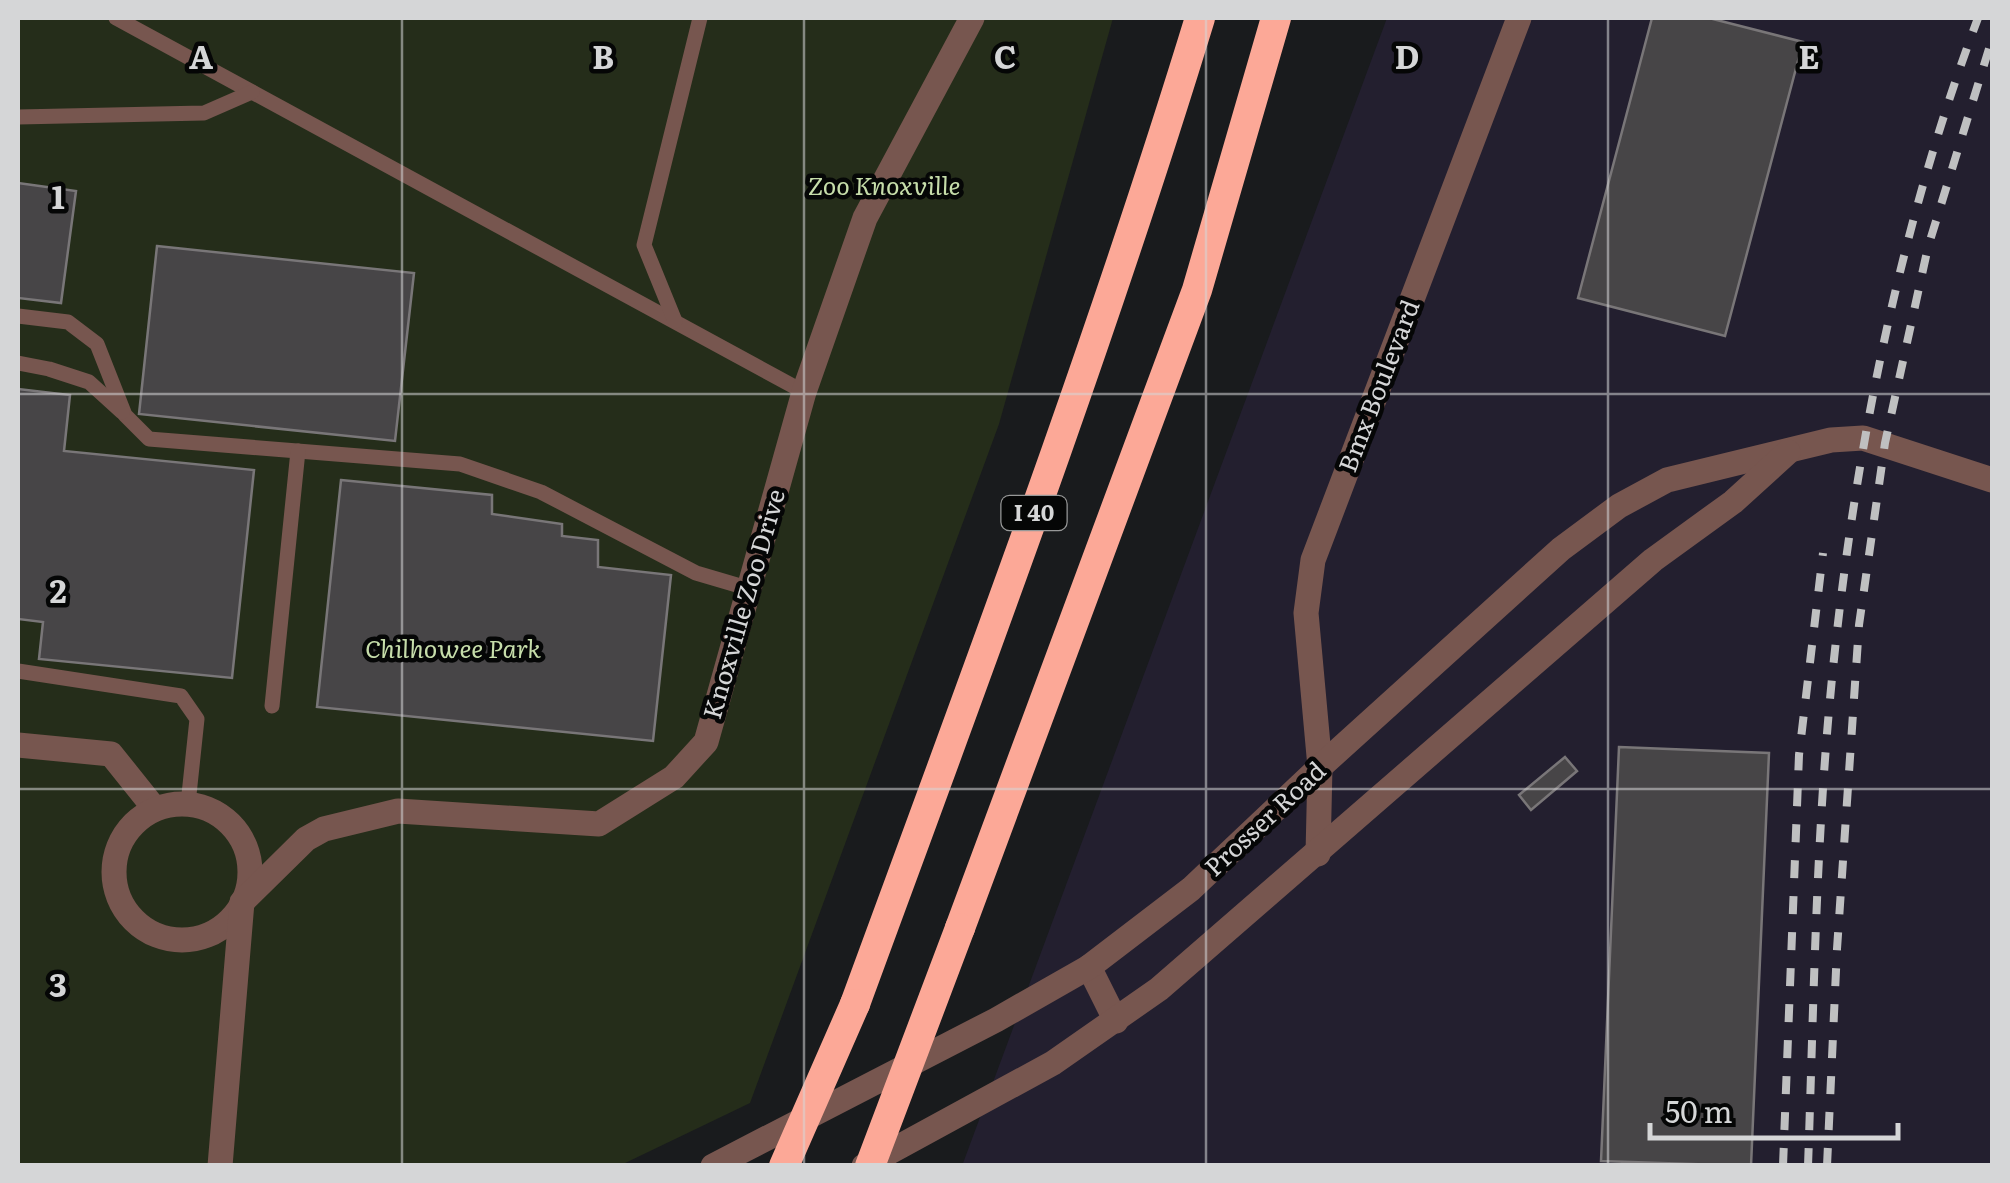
<svg xmlns="http://www.w3.org/2000/svg" width="2010" height="1183" font-family="Literata,serif">
<style>
.industrial{fill:#231f2f}
.green{fill:#252d1a}
.building{fill:#474547;stroke:#797678;stroke-width:2.5}
.lines{fill:none;stroke-linecap:round;stroke-linejoin:round}
.service{stroke:#77564f;stroke-width:15}
.minor{stroke:#77564f;stroke-width:25}
.tertiary{stroke:#77564f;stroke-width:25}
.motorway{stroke:#fca897;stroke-width:30}
.rail{stroke:#bfc0c1;stroke-width:8;stroke-dasharray:18 18;stroke-linecap:butt}
.motorway-bridge{stroke:#fca897;stroke-width:30}
.grid{fill:none;stroke:#d5d6d7;stroke-width:2.5;stroke-opacity:0.55}
.labels{text-anchor:middle;stroke-width:9;stroke-linejoin:round;paint-order:stroke}
.shield{fill:#050606;stroke:#979898;stroke-width:2.5}
.shield-label{font-size:22px;font-weight:bold;fill:#d5d6d7}
.park-label{font-size:25px;font-style:italic;fill:#c6ddaa;stroke:#050606}
.street-label{font-size:25px;fill:#d5d6d7;stroke:#050606}
.grid-label{font-size:32px;text-anchor:middle;font-weight:bold;fill:#d5d6d7;stroke:#050606;stroke-width:9;stroke-linejoin:round;paint-order:stroke}
</style>
<rect width="100%" height="100%" fill="#191b1d"/>
<path class="industrial" d="M1387,18H1992V1165L962,1166Z"/>
<path class="green" d="M18,18H1113L999,424L750,1103L621,1165H18Z"/>
<g class="building">
<path d="M1652,18H1709L1803,42L1725,336L1578,298Z"/>
<path d="M18,183L76,191L61,303L18,298Z"/>
<path d="M157,246L414,273L395,441L139,414Z"/>
<path d="M18,389L70,395L64,451L254,470L232,678L39,659L43,622L18,619Z"/>
<path d="M341,480L492,495V514L562,524V536L598,540V567L671,575L653,741L317,707Z"/>
<path d="M1619,747L1769,753L1751,1166L1601,1161Z"/>
<path d="M1565,757L1577,771L1531,810L1519,795Z"/>
</g>
<g class="lines">
<g class="service">
<path d="M116,18L804,392"/>
<path d="M18,117L204,113L252,92"/>
<path d="M18,316L68,322L97,344L125,415L149,439L460,464L541,492L696,573L747,588"/>
<path d="M675,321L644,245L700,18"/>
<path d="M18,363L49,369L89,382L122,412"/>
<path d="M18,671L181,696L197,719L188,804"/>
<path d="M272,706L298,451"/>
</g>
<g class="minor">
<path d="M18,745L111,754L155,809"/>
<path d="M1320,767L1306,613L1313,560L1519,18"/>
<circle cx="182" cy="872" r="68"/>
<path d="M220,1166L242,902L306,839L324,829L398,811L599,824L674,777L706,742L804,392L865,218L972,18"/>
</g>
<g class="tertiary">
<path d="M1318,854L1320,767"/>
<path d="M1089,967L1116,1021"/>
<path d="M713,1166L996,1020L1089,967L1191,889L1320,767L1561,549L1619,506L1667,480L1831,440L1863,438L1992,480"/>
<path d="M864,1166L1053,1063L1159,989L1653,560L1733,502L1788,452"/>
</g>
<g class="motorway">
<path d="M960,928L1197,290L1276,18"/>
<path d="M855,1004C975,677 1098,351 1200,18"/>
</g>
<g class="rail">
<path d="M1783,1166L1799,755L1823,553"/>
<path d="M1808,1166C1814,997 1816,827 1834,659C1857,441 1901,223 1978,18"/>
<path d="M1827,1166L1837,949L1859,625L1885,443L1928,247L1992,39"/>
</g>
<g class="motorway-bridge">
<path d="M784,1166L855,1004"/>
<path d="M870,1166L960,928"/>
</g>
</g>
<path class="grid" d="M402,18V1166M804,18V1166M1206,18V1166M1608,18V1166M18,394H1992M18,789H1992"/>
<g class="labels">
<rect class="shield" x="1001.5" y="496" width="65" height="34" rx="8"/>
<g class="shield-label">
<text x="1034" y="521">I 40</text>
</g>
<g class="park-label">
<text x="884" y="195">Zoo Knoxville</text>
<text x="453" y="658">Chilhowee Park</text>
</g>
<g class="street-label">
<text transform="translate(1379 386) rotate(-69)" y="9">Bmx Boulevard</text>
<text transform="translate(744 604) rotate(-74)" y="9">Knoxville Zoo Drive</text>
<text transform="translate(1265 819) rotate(-43)" y="9">Prosser Road</text>
</g>
</g>
<g class="grid-label">
<text x="201" y="69">A</text>
<text x="603" y="69">B</text>
<text x="1005" y="69">C</text>
<text x="1407" y="69">D</text>
<text x="1809" y="69">E</text>
<text x="58" y="209">1</text>
<text x="58" y="603">2</text>
<text x="58" y="997">3</text>
</g>
<rect width="2010" height="1183" fill="none" stroke="#d5d6d7" stroke-width="40"/>
<path d="M1650 1123v15h248v-15" fill="none" stroke="#d5d6d7" stroke-width="5"/>
<text x="1665" y="1123" font-size="30" fill="#d5d6d7" stroke="#050606" stroke-width="8" paint-order="stroke">50 m</text>
</svg>
